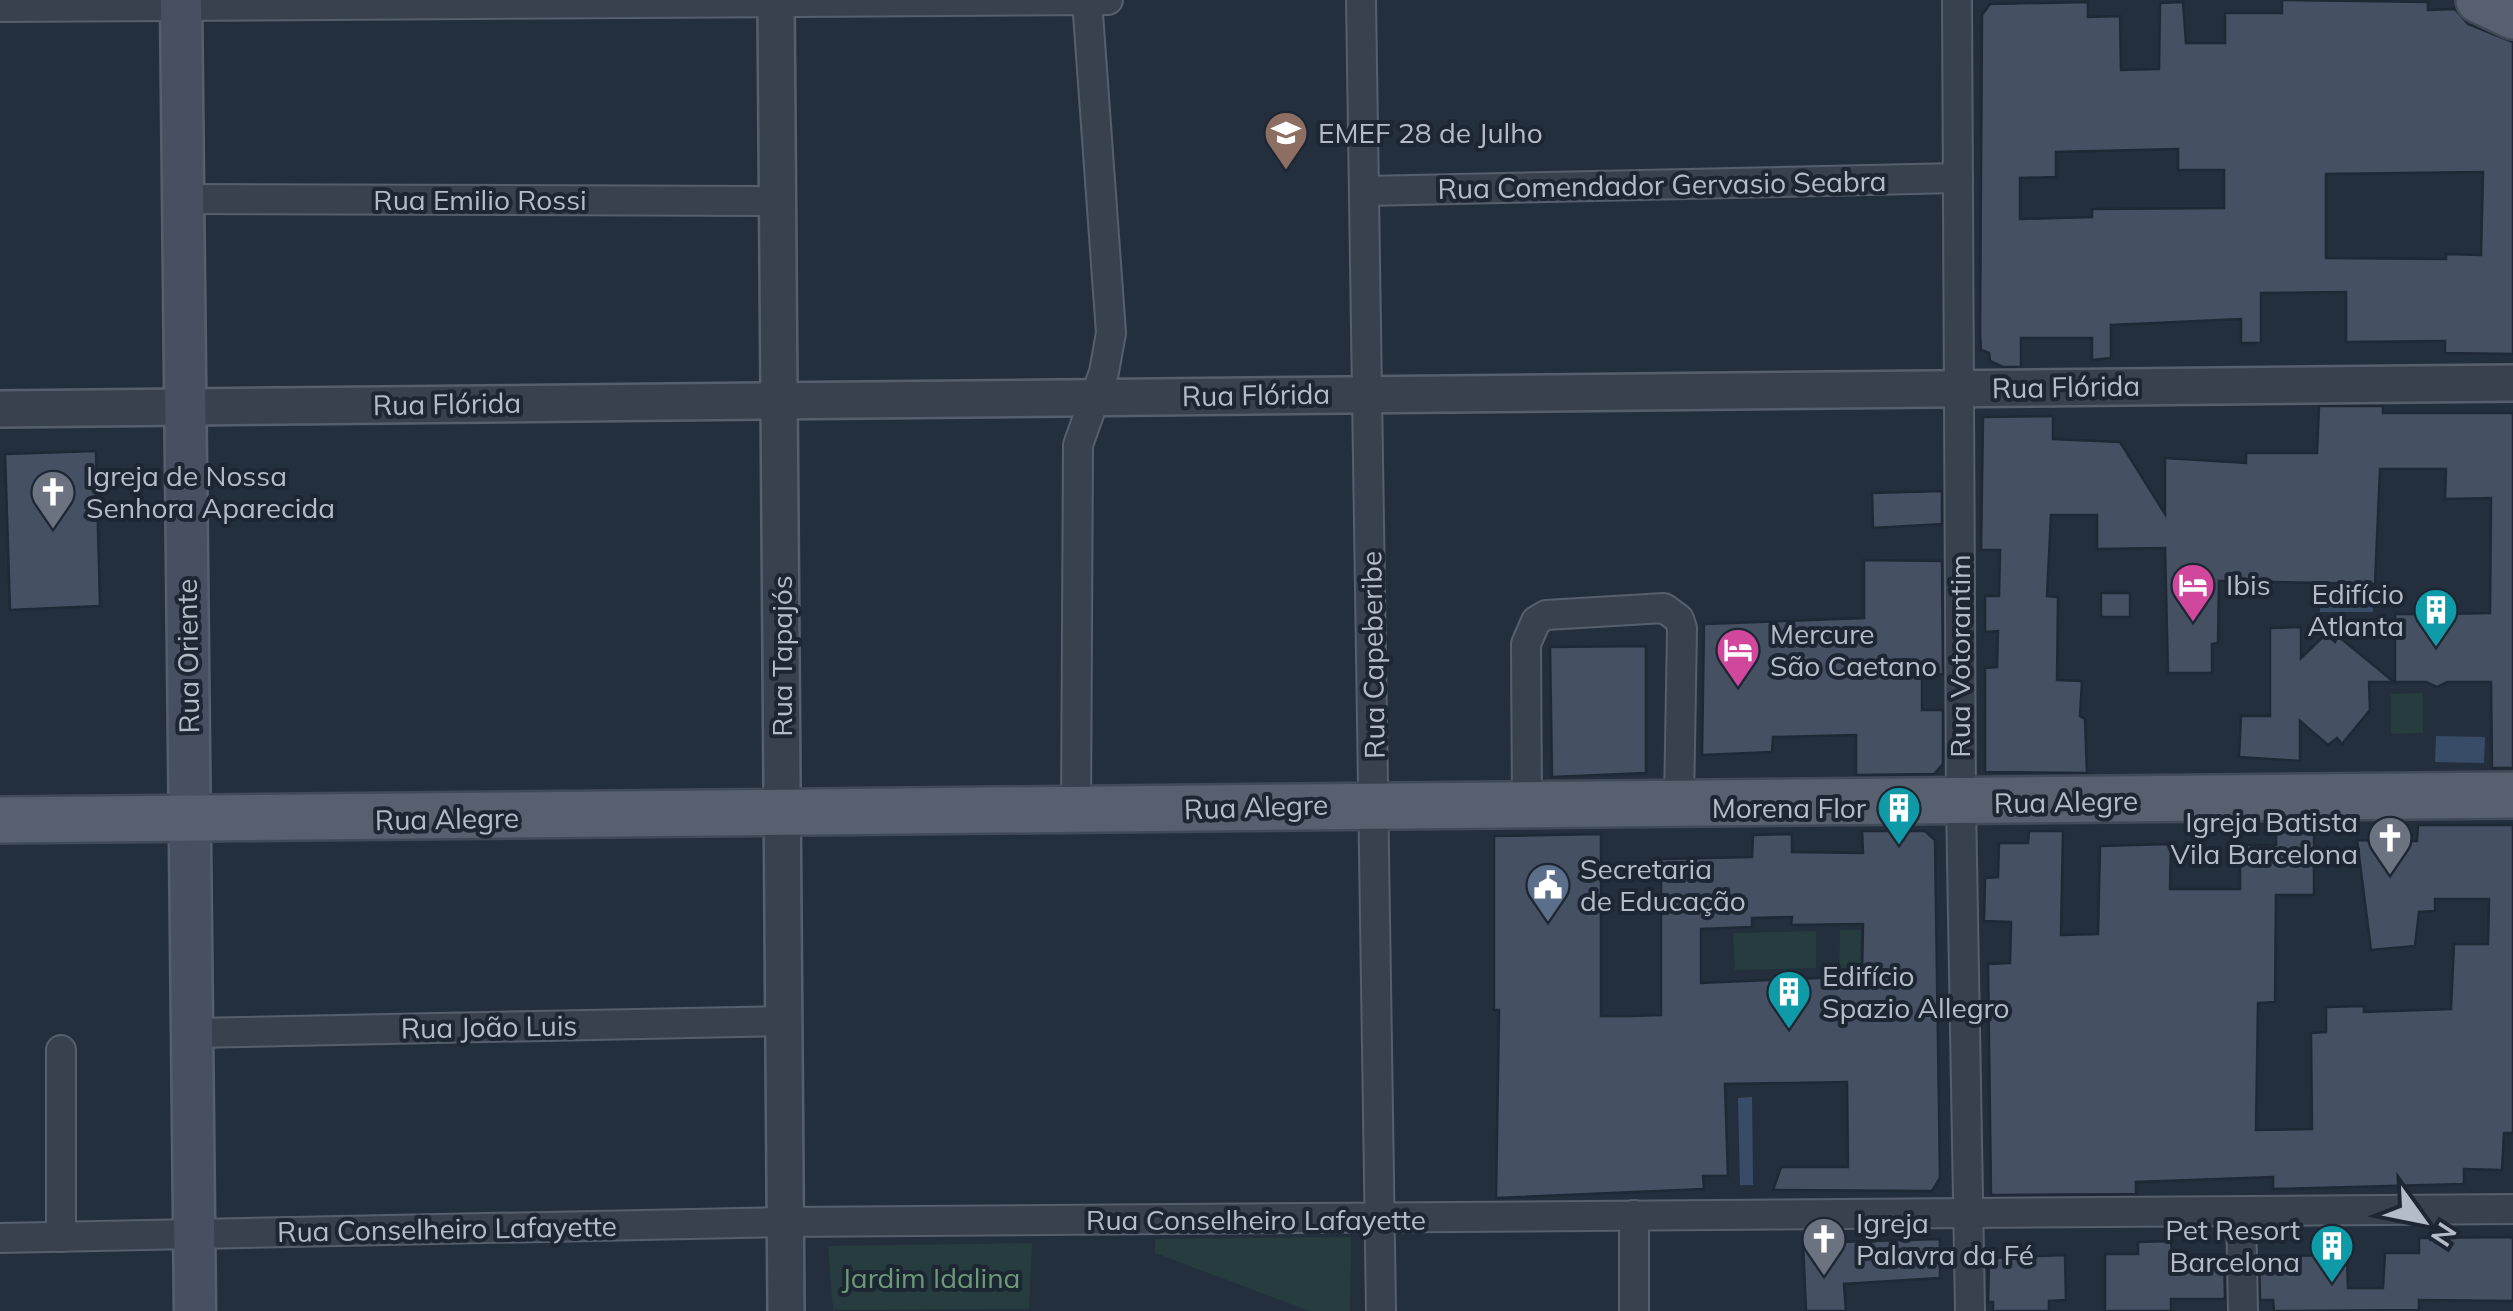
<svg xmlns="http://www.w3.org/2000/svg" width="2513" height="1311" font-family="Mulish,sans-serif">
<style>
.green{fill:#263c3f}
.water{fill:#394c67}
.building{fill:#455162;stroke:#1f2835;stroke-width:2.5;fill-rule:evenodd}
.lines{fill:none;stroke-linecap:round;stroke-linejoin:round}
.minor-casing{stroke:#565f6c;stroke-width:32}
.tertiary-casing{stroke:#565f6c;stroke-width:40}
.secondary-casing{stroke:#565f6c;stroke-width:45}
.primary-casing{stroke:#414a57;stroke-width:50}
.minor{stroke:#38414e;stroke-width:28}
.tertiary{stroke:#38414e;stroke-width:35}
.secondary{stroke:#465061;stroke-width:40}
.primary{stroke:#56606e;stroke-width:45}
.labels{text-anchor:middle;stroke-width:8;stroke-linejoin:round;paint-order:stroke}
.poi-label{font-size:28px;fill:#b4bcc9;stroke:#1d2633;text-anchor:start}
.street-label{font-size:28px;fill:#b4bcc9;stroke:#1d2633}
.park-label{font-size:28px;fill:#6b9a76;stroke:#1d2633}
</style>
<rect width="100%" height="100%" fill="#242f3e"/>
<g class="green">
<path d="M2423,693V733L2391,734V694Z"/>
<path d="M1840,930H1861L1860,994H1839Z"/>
<path d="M1816,931V968L1735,970L1733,933Z"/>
<path d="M1351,1237L1350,1311H1309L1155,1253V1239Z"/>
<path d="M1032,1243L1029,1309L833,1310L828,1246Z"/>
</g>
<g class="water">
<rect x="2320" y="595" width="53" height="17"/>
<path d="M2436,736L2485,737L2484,763L2435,762Z"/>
<path d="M1752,1097L1753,1185H1740L1738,1098Z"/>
</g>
<g class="building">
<path d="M2282,0L2428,2V10L2455,9L2468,24L2513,42V354L2445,353V341L2346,342V292L2261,293V343H2241V319L2111,325V358L2092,360V338H2021V367H2003L1990,361L1989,353L1981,350L1980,334L1982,15L1990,4L2088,2V17L2120,16L2121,70L2159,69L2160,3L2183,2L2186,43H2225V13H2282ZM2178,149V170H2224V208L2092,209V217L2020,219V178L2056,177V152ZM2483,172L2481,255L2446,254V259L2326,258V174Z"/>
<path d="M2319,406H2383V413H2513V768H2492L2491,682H2447L2437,687L2426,682H2395V614H2426L2430,609H2442L2446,614L2490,613L2491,498L2445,499L2446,469H2380L2375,584L2219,581L2218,643L2212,644V673H2168L2165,548L2097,549V515H2051L2047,596L2058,597L2057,680L2082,681L2080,716L2085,719L2087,773L1985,772V668L1997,667L1998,631L1985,632V596H1999L2000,550H1981L1983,417L2053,416V439L2120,442L2165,514V458L2246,463V453H2317Z"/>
<path d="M96,451L100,606L10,610L5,454Z"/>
<path d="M1942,491V524L1873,528L1872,493Z"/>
<path d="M1864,560L1942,561L1943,674L1922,675V710H1943V764L1934,774L1856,775V735L1773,737L1772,752L1702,755L1704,624L1864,618Z"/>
<rect x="2101" y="593" width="29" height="24"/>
<path d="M2301,627V658L2326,634L2335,642L2338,636L2394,682H2369L2370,710L2342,744L2337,738L2328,745L2300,721V761L2239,757L2241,716H2270V628Z"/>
<path d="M1646,646V773L1552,777L1550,647Z"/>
<path d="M2418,825H2513V1133H2504L2502,1170L2464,1169V1184L2273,1189V1177L2136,1182V1194L1991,1195L1988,964L2010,963L2011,922L1984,921L1985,878L1998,877L1999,843H2028L2029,831H2063L2061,935L2098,934L2100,846L2171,844L2170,889H2240V845H2276V827H2314V895H2276L2275,1002L2258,1003L2256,1130L2312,1129L2311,1033L2326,1032V1007L2364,1006V1012L2451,1009L2454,944H2488L2489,899H2435V911L2419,912L2415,946L2371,950L2357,840L2417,841Z"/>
<path d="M1862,831H1925L1935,840L1940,1178L1932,1191L1773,1190L1781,1167H1848L1847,1082L1725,1084L1728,1176H1703L1704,1189L1496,1198L1499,1010H1494V836L1601,834V1016H1629L1661,1015V859L1752,857L1753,835L1792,834V852L1863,853ZM1792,917L1791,925L1863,924L1862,976L1701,983V929L1752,927V918Z"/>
<path d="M2513,1237V1301L2419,1300V1310L2274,1311L2273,1300H2260L2259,1255L2347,1256L2348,1288H2383L2385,1253H2419V1238Z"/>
<path d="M1940,1239V1278L1844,1284L1846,1311H1806L1803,1243Z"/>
<path d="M2171,1241L2172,1255L2224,1254L2225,1299H2171V1311H2105V1254H2138V1242Z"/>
<path d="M2065,1255L2066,1300L2049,1301V1311H1993V1302H1988L1989,1258Z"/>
</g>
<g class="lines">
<defs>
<g id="minor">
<path d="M1361,0L1381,1311"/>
<path d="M1957,0L1961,803L1970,1311"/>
<path d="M0,7L1108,0"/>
<path d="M1366,191L1958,178"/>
<path d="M183,199L776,201"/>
<path d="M1527,805L1526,644L1536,621L1546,615L1664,608L1679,619L1682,628L1679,804"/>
<path d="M1076,812L1078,445L1104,372L1111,333L1087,0"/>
<path d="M192,1033L787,1021"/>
<path d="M61,1050V1237"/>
<path d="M2241,1212L2243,1311"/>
<path d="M1634,1215V1311"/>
<path d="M0,1238L786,1222L2513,1209"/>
</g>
<g id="tertiary">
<path d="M776,0L786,1311"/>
<path d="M0,409L2513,383"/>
</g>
<path id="secondary" d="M181,0L195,1311"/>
<g id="primary">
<path d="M2479,0L2513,16"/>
<path d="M0,820L2513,795"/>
</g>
</defs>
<use href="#minor" class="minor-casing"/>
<use href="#tertiary" class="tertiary-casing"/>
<use href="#secondary" class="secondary-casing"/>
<use href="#primary" class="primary-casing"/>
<use href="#minor" class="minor"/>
<use href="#tertiary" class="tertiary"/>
<use href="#secondary" class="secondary"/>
<use href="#primary" class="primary"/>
</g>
<defs>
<symbol id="school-pin" viewBox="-11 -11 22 30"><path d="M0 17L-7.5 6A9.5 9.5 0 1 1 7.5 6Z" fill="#8d6e63" stroke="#1d2633"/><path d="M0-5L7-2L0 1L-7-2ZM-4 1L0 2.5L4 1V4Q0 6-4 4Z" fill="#fff"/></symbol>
<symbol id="church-pin" viewBox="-11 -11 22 30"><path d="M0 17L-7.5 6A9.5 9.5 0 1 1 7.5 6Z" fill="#6b7280" stroke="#1d2633"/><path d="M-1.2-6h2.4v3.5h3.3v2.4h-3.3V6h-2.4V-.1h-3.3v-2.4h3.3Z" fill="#fff"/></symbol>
<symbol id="hotel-pin" viewBox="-11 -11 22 30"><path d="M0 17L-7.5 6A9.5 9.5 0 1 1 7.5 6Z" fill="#d1479c" stroke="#1d2633"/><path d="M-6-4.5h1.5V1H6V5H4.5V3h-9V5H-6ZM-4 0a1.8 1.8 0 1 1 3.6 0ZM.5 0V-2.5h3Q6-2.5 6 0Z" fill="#fff"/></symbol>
<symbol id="building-pin" viewBox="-11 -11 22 30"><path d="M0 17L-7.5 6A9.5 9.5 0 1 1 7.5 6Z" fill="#0f9aa8" stroke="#1d2633"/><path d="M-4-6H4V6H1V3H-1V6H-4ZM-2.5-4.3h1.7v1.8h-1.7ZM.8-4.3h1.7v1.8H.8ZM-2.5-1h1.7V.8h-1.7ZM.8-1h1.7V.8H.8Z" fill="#fff"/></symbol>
<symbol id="civic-pin" viewBox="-11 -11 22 30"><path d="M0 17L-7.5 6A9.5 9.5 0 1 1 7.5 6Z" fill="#5c6f8a" stroke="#1d2633"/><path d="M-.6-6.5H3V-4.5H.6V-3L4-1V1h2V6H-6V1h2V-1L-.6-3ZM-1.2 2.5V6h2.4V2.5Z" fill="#fff"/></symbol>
</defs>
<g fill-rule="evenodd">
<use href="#school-pin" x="1261" y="108" width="50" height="68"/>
<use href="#church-pin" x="28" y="467" width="50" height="68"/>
<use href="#hotel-pin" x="2168" y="560" width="50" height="68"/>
<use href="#building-pin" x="2411" y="585" width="50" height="68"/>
<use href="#hotel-pin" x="1713" y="625" width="50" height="68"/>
<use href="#building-pin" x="1874" y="783" width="50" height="68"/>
<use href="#church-pin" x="2365" y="813" width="50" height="68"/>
<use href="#civic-pin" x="1523" y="860" width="50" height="68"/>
<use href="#building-pin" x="1764" y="967" width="50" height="68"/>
<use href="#church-pin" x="1799" y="1214" width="50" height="68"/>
<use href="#building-pin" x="2307" y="1221" width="50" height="68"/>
</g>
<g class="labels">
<g class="poi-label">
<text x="1318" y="143">EMEF 28 de Julho</text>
<text x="86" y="486">Igreja de Nossa<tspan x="86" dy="32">Senhora Aparecida</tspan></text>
<text x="2226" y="595">Ibis</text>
<text x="2404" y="604" text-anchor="end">Edifício<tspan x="2404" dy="32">Atlanta</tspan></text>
<text x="1770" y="644">Mercure<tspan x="1770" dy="32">São Caetano</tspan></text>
<text x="1866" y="818" text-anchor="end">Morena Flor</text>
<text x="2358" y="832" text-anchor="end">Igreja Batista<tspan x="2358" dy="32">Vila Barcelona</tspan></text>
<text x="1580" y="879">Secretaria<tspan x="1580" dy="32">de Educação</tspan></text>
<text x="1822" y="986">Edifício<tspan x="1822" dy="32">Spazio Allegro</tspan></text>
<text x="1856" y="1233">Igreja<tspan x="1856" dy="32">Palavra da Fé</tspan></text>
<text x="2300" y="1240" text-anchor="end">Pet Resort<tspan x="2300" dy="32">Barcelona</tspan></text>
</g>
<g class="street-label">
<text transform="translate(1662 185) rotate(-1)" y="10">Rua Comendador Gervasio Seabra</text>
<text x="480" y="210">Rua Emilio Rossi</text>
<text transform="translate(2066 387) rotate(-1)" y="10">Rua Flórida</text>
<text transform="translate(1256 395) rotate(-1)" y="10">Rua Flórida</text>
<text transform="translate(447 404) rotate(-1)" y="10">Rua Flórida</text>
<text transform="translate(1373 655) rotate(-91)" y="10">Rua Capeberibe</text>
<text transform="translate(188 656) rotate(-91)" y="10">Rua Oriente</text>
<text transform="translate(782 656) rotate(-90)" y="10">Rua Tapajós</text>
<text transform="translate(1960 656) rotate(-90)" y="10">Rua Votorantim</text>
<text transform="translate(2066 802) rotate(-1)" y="10">Rua Alegre</text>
<text transform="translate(1256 807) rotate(-2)" y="10">Rua Alegre</text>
<text transform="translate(447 819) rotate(-1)" y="10">Rua Alegre</text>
<text transform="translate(489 1027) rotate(-1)" y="10">Rua João Luis</text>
<text x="1256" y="1230">Rua Conselheiro Lafayette</text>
<text transform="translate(447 1229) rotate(-1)" y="10">Rua Conselheiro Lafayette</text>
</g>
<g class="park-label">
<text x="931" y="1288">Jardim Idalina</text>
</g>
</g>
<g transform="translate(2423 1221) rotate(123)" stroke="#1d2633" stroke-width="8" paint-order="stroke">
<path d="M0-8L18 38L0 25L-18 38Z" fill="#b4bcc9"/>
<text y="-15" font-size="28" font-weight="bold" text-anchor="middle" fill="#b4bcc9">N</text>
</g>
</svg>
